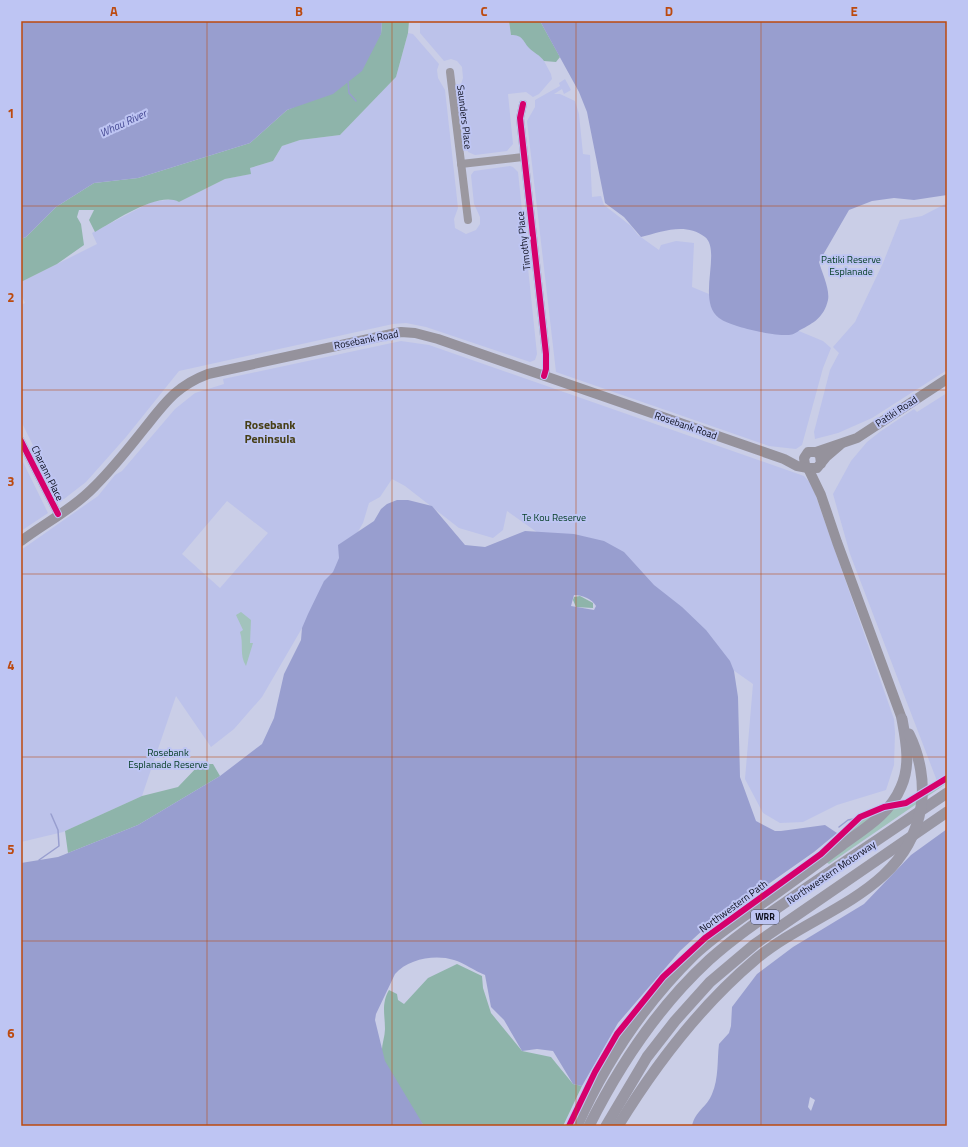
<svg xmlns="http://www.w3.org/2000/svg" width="968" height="1147" font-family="'Titillium Web',sans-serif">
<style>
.built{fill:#bcc2ea;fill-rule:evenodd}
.green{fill:#a2c3bc}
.forest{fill:#8eb4aa}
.water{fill:#989ecf;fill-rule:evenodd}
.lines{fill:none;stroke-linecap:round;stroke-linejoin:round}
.stream{stroke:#989ecf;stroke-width:1.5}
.minor{stroke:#9b98a0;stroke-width:8}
.major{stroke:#95929c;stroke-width:10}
.highway{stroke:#9997a4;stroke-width:11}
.cycleway-casing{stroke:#bec5f3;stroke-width:8}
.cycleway{stroke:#d6006c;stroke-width:6}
.grid{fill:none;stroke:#bc4a0f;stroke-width:1;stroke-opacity:0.55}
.labels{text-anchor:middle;stroke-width:4;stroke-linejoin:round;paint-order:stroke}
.shield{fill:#bec5f3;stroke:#41445c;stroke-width:1}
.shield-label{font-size:9px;font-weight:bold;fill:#0b0d1c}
.street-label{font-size:10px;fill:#0b0d1c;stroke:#bec5f3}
.park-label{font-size:10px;fill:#013b22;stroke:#bec5f3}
.water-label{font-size:11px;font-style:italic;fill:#474b95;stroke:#bec5f3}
.quarter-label{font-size:12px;font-weight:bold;fill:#473f16;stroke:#bec5f3}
.neatline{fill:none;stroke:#bc4a0f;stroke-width:1.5}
.grid-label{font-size:13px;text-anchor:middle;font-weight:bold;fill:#bc4a0f}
</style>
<rect width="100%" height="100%" fill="#cacee7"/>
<g class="built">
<path d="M420,21H509L511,35H520L524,39L529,48L538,54L544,61L551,74L552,79L539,94L533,97L526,92L508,94L513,144L507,151L475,155L468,152L460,87L463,78L462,67L457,61L451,59L444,61L420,33Z"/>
<path d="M408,33L413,34L439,64L437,70L438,78L445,90L458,208L454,219L455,228L466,234L476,230L480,224V217L474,204L471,175L474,171L510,166L513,167L518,172L537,354L535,360L530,362L426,327L406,323L393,324L179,371L126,437L86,482L64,499L59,498L21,421V305L25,303L21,294V282L97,244L92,233L151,202L174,199L179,202L225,179L250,174V168L273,161L282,146L300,140L340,135L396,77Z"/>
<path d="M565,79L571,90L564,94L562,89L554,94H560L575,101L579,114L583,154L590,155L592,197L601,196L604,205L631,226L638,235L659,250L661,245L676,241L694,243L692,287L823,341L831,348L823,368L802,445L796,449L769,446L556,372L527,121L535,107V100L560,86L559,83Z"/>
<path d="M947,203V370L872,418L838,433L815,439L814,432L830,370L839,353L833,347L855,322L883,263L900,220L922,216Z"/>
<path d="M401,341L429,345L804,476L812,485L894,719L895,733L894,765L886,790L837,805L803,822L780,823L763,813L745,779L753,684L507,511L503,530L493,538L459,528L405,486L392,479L380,497L369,503L363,523L262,697L234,729L211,747L176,696L142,796L63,832L21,842V550L98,496L115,475L122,471L175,409L195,393L224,384L223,379ZM227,501L268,533L220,588L182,554Z"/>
<path d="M947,393V774L937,781L850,554L833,494L851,461L867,442L881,431L914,409L917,412Z"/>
<path d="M21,458L48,513L21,531Z"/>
</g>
<g class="green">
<path d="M241,612L251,620L250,643H253L246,666C239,655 244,644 240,632L243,630L236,615Z"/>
<path d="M947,783L829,864L826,862L839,840L858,820L866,815L912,802Z"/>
</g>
<g class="forest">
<path d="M382,21H409L408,33L396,77L340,135L300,140L282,146L273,161L250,168L251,174L225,179L179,202C158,191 115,221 95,232L89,220L94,210H79L77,217L81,224L84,245L57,264L21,282V239L26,237L56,207L94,183L138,178L250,143L287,110L294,107L381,34Z"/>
<path d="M509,21H540L560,57L556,62L544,61C540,55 534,53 529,48C522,40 523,35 511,35Z"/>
<path d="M580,596L593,603V608L576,607L573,600L574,597Z"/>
<path d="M200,764H213L220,776L138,825L68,853L65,831L142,796L178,787Z"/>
<path d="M457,964L482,976L483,988L491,1013L522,1051L551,1057L573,1084L582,1086L563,1126H424C415,1114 383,1066 382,1054C381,1046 385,1037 385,1029C385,1015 381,1004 389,990L397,994L398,1000L404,1004L428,978Z"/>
</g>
<g class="water">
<path d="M21,21H382L381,34L362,71L333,94L287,110L250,143L138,178L94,183L56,207L26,237L21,239Z"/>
<path d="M540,21H947V195L914,200L894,198L872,201L849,210L819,262C822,273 830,289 828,300C824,317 814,323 800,330C797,332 793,335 789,335C774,336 731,327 719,318C696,301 722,251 705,237C685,222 662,232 641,237L624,217L605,203L587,112L579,92Z"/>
<path d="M397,500H408L432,506L465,545L485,547L525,531L574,534L604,541L624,552L654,585L682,607L706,630L730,661L734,671L738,697L740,777L756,821L775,831H781L825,825L837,833L814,852L704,929L680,951L618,1023L582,1086L573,1084L553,1051L537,1049L522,1051L504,1020L491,1007L485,975C475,971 464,963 454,960C435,954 408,959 395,974L376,1014L375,1020L385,1061L424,1126H21V863L58,857L138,825L220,776L262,744L274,718L284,674L301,640L302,628L308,614L324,581L333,572L339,558L338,545L374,521L381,509L387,504ZM574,595C583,595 592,599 596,606L594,610L571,606Z"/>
<path d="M947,829V1126H692C695,1111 707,1107 712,1094C719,1078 717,1060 719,1044L729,1033L731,1026L732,1007L757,974L793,947L864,904L911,855ZM810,1097L815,1100L811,1111L808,1107Z"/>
</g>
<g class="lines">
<g class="stream">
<path d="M348,82L349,93L356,101"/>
<path d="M839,827L848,820L853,819"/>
<path d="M39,860L59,846L58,830L51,814"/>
</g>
<g class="minor">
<path d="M450,72L468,220"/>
<path d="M523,104L520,118L546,354V369L544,376"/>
<path d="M461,164L523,157"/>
<path d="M21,441L58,514"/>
</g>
<g class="major">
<path d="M816,452L857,438L947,379"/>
<path d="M821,464L820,455L816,452H808L804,458L805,465L808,468H817L826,457L840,445"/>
<path d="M808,468L821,495L837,542L902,719"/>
<path d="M21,541C45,523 74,508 95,486C112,469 129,448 144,429C165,403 176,386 208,374L401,332L415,333L438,339L784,459L797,466L808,468"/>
</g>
<g class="highway">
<path d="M577,1126C606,1061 643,1005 694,955C714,936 738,920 761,904C788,885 815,865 842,845C864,829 890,814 901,787C911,765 906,741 902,719"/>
<path d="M589,1126C620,1064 658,1007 709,960C740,932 775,910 809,886C855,855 901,824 947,793"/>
<path d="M606,1126L647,1057L675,1021L710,982L755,944L947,812"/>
<path d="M618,1126C656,1064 700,1006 756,959C815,910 907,893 921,807C925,783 920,756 909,734"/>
</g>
<defs>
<g id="cycleway">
<path d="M523,104L520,118L546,354V369L544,376"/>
<path d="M21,441L58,514"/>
<path d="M569,1126L595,1072L617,1034L663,977L705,938L821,854L860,817L884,807L906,803L947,778"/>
</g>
</defs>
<use href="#cycleway" class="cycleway-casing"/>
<use href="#cycleway" class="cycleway"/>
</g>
<path class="grid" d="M207,21V1126M392,21V1126M576,21V1126M761,21V1126M21,206H947M21,390H947M21,574H947M21,757H947M21,941H947"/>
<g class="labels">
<rect class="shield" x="751" y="910" width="28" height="14" rx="3"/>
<g class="shield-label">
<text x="765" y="920">WRR</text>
</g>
<g class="street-label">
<text transform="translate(465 117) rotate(83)" y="4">Saunders Place</text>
<text transform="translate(523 241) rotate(-97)" y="4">Timothy Place</text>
<text transform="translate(366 339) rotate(-11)" y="4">Rosebank Road</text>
<text transform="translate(896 411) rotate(-33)" y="4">Patiki Road</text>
<text transform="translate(686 425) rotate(19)" y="4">Rosebank Road</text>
<text transform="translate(48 473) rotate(64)" y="4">Charann Place</text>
<text transform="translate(831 872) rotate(-34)" y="4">Northwestern Motorway</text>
<text transform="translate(733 906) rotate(-36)" y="4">Northwestern Path</text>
</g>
<g class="park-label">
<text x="851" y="263">Patiki Reserve<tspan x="851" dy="12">Esplanade</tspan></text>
<text x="554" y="521">Te Kou Reserve</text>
<text x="168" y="756">Rosebank<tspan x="168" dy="12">Esplanade Reserve</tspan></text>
</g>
<g class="water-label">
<text transform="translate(123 123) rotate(-25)" y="4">Whau River</text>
</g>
<g class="quarter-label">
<text x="270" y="429">Rosebank<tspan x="270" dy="14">Peninsula</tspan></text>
</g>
</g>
<rect width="968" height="1147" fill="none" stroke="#bec5f3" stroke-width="44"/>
<rect x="22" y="22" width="924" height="1103" class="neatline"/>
<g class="grid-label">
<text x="114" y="16">A</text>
<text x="299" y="16">B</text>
<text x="484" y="16">C</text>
<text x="669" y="16">D</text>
<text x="854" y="16">E</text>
<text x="11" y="118">1</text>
<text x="11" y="302">2</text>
<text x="11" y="486">3</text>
<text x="11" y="670">4</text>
<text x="11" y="854">5</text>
<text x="11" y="1038">6</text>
</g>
</svg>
